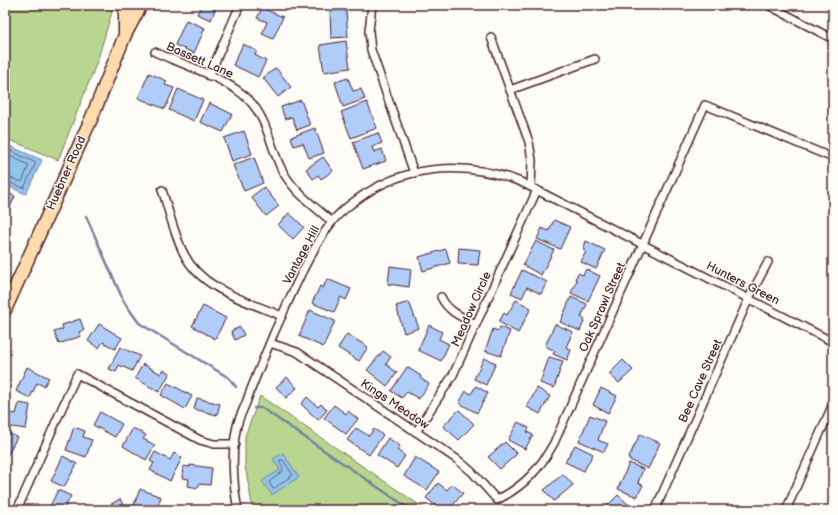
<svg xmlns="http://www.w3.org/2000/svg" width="838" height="515" font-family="'Balsamiq Sans',sans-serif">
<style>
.green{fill:#b8d68f;stroke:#817a5d}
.water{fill:#90c4ed;stroke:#74829f}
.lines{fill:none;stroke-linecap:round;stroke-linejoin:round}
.shore{stroke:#666179;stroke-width:1}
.stream{stroke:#74829f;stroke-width:2.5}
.building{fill:#b0ccf9;stroke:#4a1f2b}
.service-casing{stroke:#4a1f2b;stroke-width:6}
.minor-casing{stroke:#4a1f2b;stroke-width:10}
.primary-casing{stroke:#4a1f2b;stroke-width:15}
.service{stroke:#fdfcf7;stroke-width:3.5}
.minor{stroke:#fdfcf7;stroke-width:7}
.primary{stroke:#fcdcac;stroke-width:12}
.labels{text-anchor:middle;stroke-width:3;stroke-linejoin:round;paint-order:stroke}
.street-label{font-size:12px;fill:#4a1f2b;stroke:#fdfcf7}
</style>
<rect width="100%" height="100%" fill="#fdfcf7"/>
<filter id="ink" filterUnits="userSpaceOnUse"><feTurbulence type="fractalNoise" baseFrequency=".025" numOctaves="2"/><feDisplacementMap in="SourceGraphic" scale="8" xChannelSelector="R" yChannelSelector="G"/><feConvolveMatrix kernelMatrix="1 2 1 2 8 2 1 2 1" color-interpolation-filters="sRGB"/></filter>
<g filter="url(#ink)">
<g class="green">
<path d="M5,5H114L97,62L58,160L5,138Z"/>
<path d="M260,396L425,509V510H253L245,466V436Z"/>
</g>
<g class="water">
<path d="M5,144L42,160L26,194L5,185Z"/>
<path d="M283,453L299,477L272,495L262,481L280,470L273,459Z"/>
</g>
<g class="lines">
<g class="shore">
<path d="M5,148L36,163L24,188L5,181"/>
<path d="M5,154L29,165L22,182L5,176"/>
<path d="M280,460H283L293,475L273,489L269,482L283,471Z"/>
</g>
<g class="stream">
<path d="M86,216L124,302L139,323L229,378L236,387"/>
<path d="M254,408H262L411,510"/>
</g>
</g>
<g class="building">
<path d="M202,5H217L211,20L197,14Z"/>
<path d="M262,8L283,17L273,39L262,34L267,22L257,18Z"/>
<path d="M346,10L348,37L331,38L330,11Z"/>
<path d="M186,20L205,28L194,53L175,45Z"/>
<path d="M346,41L350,68L324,72L320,45Z"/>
<path d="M243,44L257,51L255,55L266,61L258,77L233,65Z"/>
<path d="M276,68L291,87L278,97L263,78Z"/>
<path d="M149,73L167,81L165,85L174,88L165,109L138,98Z"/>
<path d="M348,78L353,91L361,89L365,99L343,107L335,82Z"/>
<path d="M178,89L203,100L194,121L169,110Z"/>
<path d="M301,100L310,125L297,130L292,117L285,119L281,107Z"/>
<path d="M367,102L377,128L351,138L341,112Z"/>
<path d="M209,103L232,114L223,132L200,122Z"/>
<path d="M315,128L324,153L309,158L303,143L294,146L291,137Z"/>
<path d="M244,131L252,154L232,161L224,138Z"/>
<path d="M378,133L382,143L372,147L374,152L382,149L386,161L363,169L353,142Z"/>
<path d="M254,157L263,183L244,191L233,165Z"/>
<path d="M323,157L333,171L321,179L318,175L313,179L306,169Z"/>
<path d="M264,187L279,206L266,216L251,197Z"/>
<path d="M5,192L15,196L9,210L5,208Z"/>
<path d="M289,213L304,227L293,239L278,225Z"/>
<path d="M554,220L570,227L560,249L537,239L542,228L549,231Z"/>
<path d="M536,241L554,250L541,275L523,265Z"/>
<path d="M586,241L605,250L596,269L581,262L586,251L583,250Z"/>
<path d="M459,248L480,250L478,265L458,264Z"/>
<path d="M446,249L450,263L423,271L419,257Z"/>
<path d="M390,266L411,269L409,287L388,284Z"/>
<path d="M586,269L600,276L588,301L571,293L577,280L575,279L578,273L583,275Z"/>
<path d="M522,270L547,282L541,294L527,287L522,298L511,293Z"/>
<path d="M327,279L351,289L346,300L341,297L334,312L312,303L320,286L323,288Z"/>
<path d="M571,297L587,304L581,317L585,319L580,331L560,322Z"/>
<path d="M516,300L531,308L518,333L499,322L504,313L507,315Z"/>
<path d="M409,302L419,328L404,333L396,306Z"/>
<path d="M203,306L226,318L215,339L192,326Z"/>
<path d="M310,310L335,321L323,347L299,336Z"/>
<path d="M80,319L84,330L79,332L81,336L59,344L54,332L63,329L62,325Z"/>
<path d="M99,324L122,338L115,349L103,342L99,348L88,341Z"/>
<path d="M555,324L573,332L566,347L571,350L567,360L553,354L555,351L545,346Z"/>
<path d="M429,325L442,332L439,339L449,344L441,361L418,350Z"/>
<path d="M240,327L244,335L235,340L231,331Z"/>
<path d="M500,327L510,331L501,356L485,351L493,329L498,331Z"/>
<path d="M347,334L368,347L359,361L338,348Z"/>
<path d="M120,347L140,356L132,371L119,365L116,372L109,369Z"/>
<path d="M383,351L391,357L386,364L397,373L387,386L367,370Z"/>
<path d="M549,357L563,361L554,388L540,383Z"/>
<path d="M484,358L496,363L486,385L474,379Z"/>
<path d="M623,360L633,370L619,383L609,374Z"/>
<path d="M143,364L161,374L163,370L170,373L159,392L135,378Z"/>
<path d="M27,367L49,378L44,386L37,383L30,398L16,391Z"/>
<path d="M407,367L421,376L420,378L429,384L419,399L407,392L402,398L391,391Z"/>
<path d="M287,377L297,388L286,398L276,387Z"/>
<path d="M168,383L192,396L185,409L161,395Z"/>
<path d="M476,386L488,393L477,413L459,403L466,391L471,394Z"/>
<path d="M537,388L550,396L540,414L527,407Z"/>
<path d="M601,388L617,396L608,413L593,405Z"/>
<path d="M307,397L318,407L321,404L327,410L318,420L301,404Z"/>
<path d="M197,398L220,404L217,415L194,409Z"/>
<path d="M19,403L30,405L26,429L5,426V412L16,414Z"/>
<path d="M334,405L346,414L348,411L358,419L346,434L324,418Z"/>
<path d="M459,410L474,424L459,440L443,426Z"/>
<path d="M100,412L122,424L115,437L93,425Z"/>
<path d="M590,415L605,421L598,440L608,444L604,452L579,441Z"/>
<path d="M518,422L529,428L527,432L533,435L525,449L508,440Z"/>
<path d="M74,427L85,431L83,437L92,440L86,457L66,450Z"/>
<path d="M133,428L146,435L143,439L155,445L146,460L123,446Z"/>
<path d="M356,428L369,436L374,429L383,435L369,455L347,440Z"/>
<path d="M5,431L17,437L5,460Z"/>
<path d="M640,434L660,443L648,469L628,459Z"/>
<path d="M388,438L400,446L397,450L405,456L397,468L377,455Z"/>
<path d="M505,442L517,454L500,469L488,457Z"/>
<path d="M575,445L593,454L584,471L565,462Z"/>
<path d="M155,452L170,460L174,453L182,458L170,481L150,470L154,463L150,461Z"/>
<path d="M63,456L77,464L64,487L51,481Z"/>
<path d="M415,457L439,472L427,490L404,476Z"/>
<path d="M629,463L643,469L638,483L643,485L637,497L618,489Z"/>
<path d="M190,465L212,468L210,485L199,484L198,488L188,486L189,479L182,478L183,466L190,467Z"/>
<path d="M563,474L573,485L554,501L544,490Z"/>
<path d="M438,483L447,490L452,484L463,493L449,510H441L426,498Z"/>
<path d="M140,489L161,497L156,510H132Z"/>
<path d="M58,490L71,496L64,509L66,510H48Z"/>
<path d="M618,495L628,504L622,510H603Z"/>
<path d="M120,499L126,510H101Z"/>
</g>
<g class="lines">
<defs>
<path id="service" d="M5,218V219"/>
<g id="minor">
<path d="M372,5L369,31L371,50L414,173"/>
<path d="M768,5L833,39"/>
<path d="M491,37L529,142L532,160L531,187"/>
<path d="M155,52C183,65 228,78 249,100C267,119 270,144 280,166C291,190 313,205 332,222"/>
<path d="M209,76L240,5"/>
<path d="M510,90L595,59"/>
<path d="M162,190C169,211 174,234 184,254C202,290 247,301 282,316"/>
<path d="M441,297C448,312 462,317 476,324"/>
<path d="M270,343L297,352L458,460L472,472L497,500C524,486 539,470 554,443L705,105L833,158"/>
<path d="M416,432L453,375L537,190"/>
<path d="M17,510L77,374L200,440L214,444H235"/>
<path d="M238,510C233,485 231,451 237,426C239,417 244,409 247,400C255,378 265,355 274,333C291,296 307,256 331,223C340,211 353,202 365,194C413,163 469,162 521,182L833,342"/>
<path d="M655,510L749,298L768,262"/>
<path d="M786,510L833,404"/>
</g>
<g id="primary">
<path d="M125,32V5"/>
<path d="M5,310L92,117L125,35L141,5"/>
</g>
</defs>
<use href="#service" class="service-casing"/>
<use href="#minor" class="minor-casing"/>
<use href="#primary" class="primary-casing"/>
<use href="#service" class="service"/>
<use href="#minor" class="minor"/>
<use href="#primary" class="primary"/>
</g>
</g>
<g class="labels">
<g class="street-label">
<text transform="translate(200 60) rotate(24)" y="4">Bassett Lane</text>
<text transform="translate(66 173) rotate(-66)" y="4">Huebner Road</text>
<text transform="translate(301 255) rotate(-62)" y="4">Vantage Hill</text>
<text transform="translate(743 283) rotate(27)" y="4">Hunters Green</text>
<text transform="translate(602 307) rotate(-66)" y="4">Oak Sprawl Street</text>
<text transform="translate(471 309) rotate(-66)" y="4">Meadow Circle</text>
<text transform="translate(700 381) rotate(-66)" y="4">Bee Cave Street</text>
<text transform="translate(395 404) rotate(34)" y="4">Kings Meadow</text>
</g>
</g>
<rect width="838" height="515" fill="none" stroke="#fdfcf7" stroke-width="20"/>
<rect x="10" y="10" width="818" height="495" fill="none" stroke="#4a1f2b" stroke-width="1.5" filter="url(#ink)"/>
</svg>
